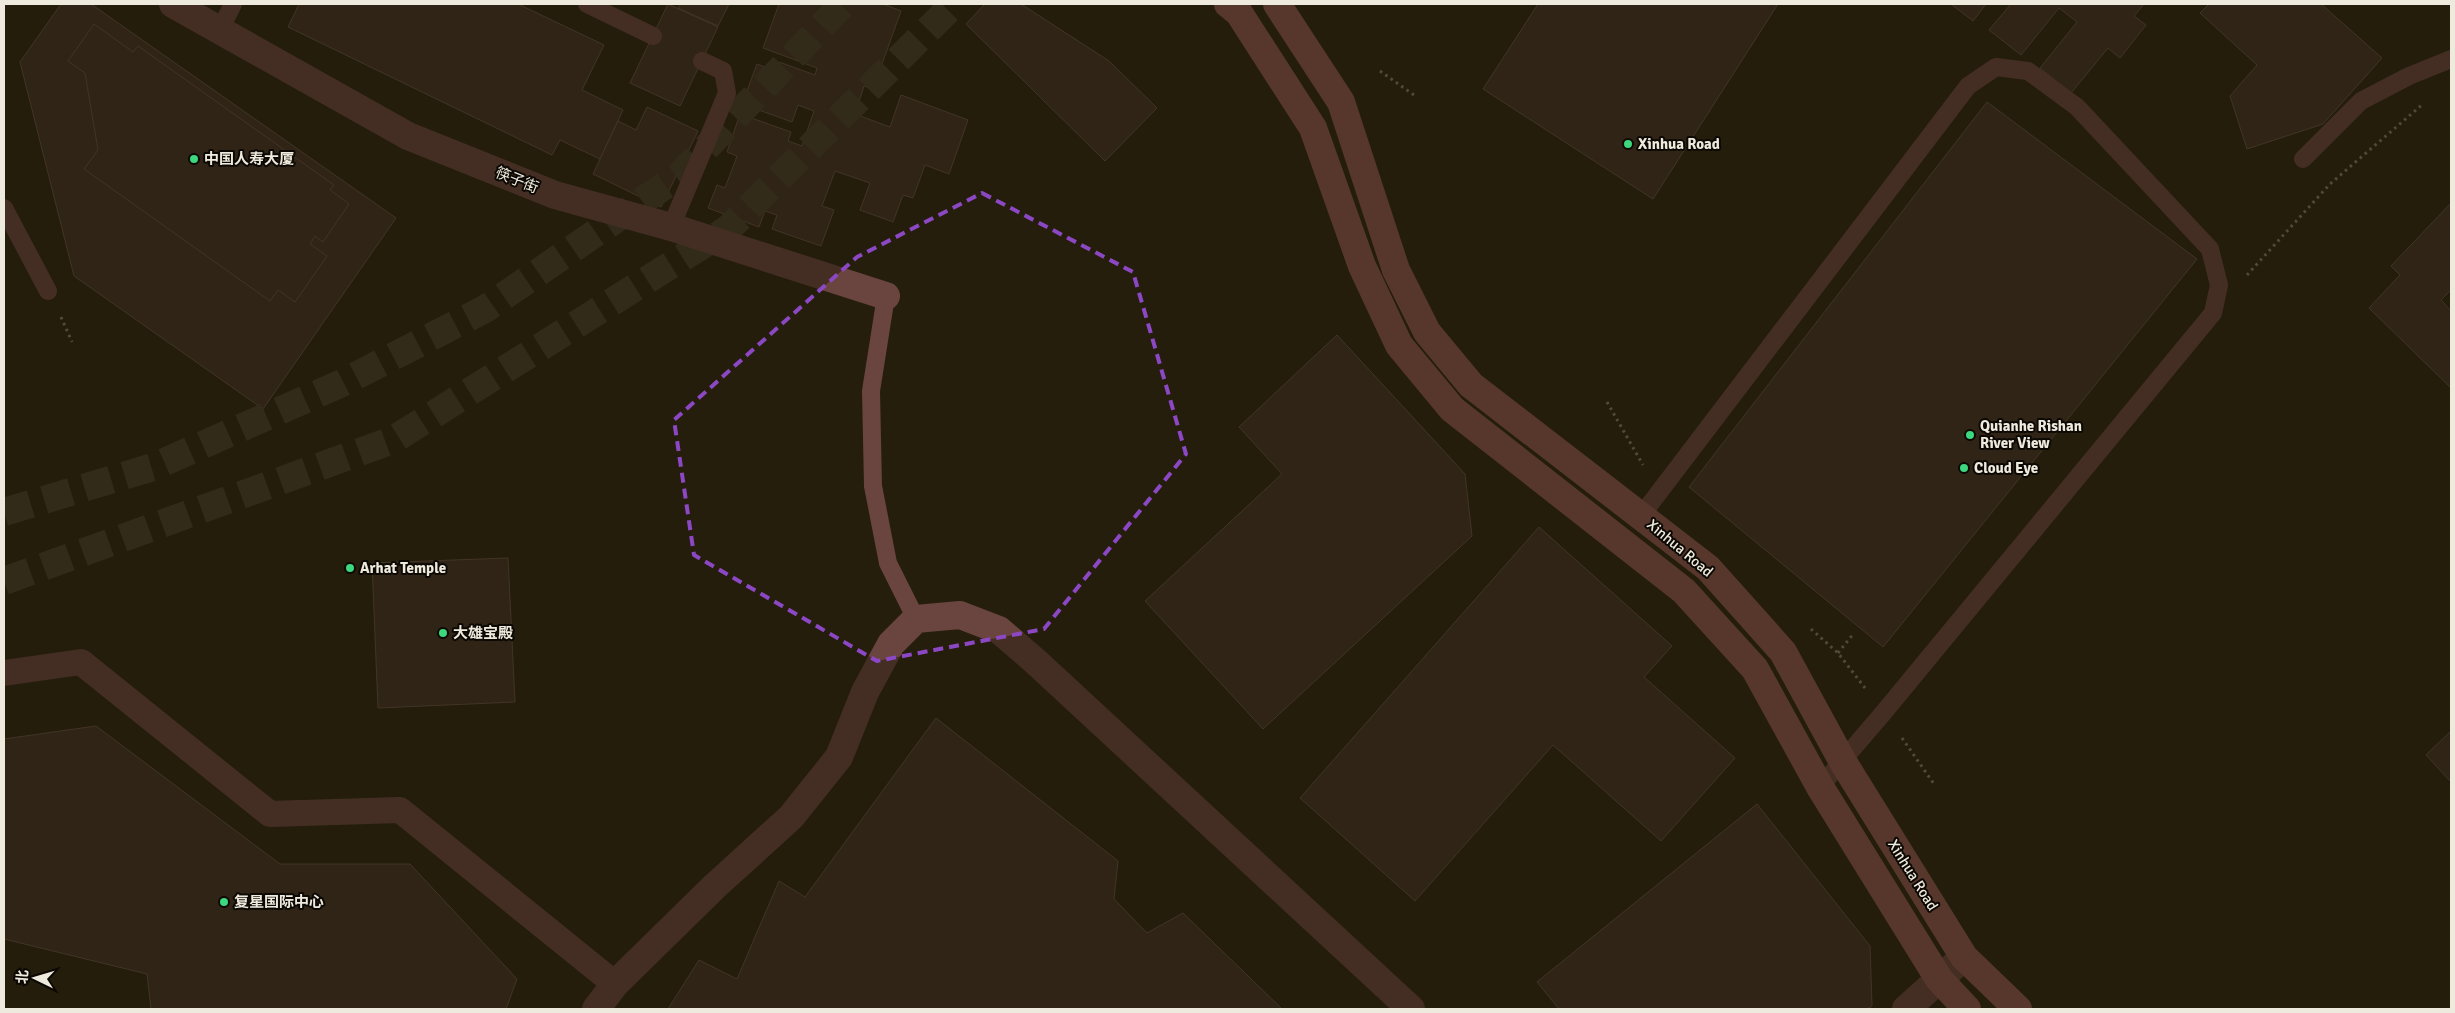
<svg xmlns="http://www.w3.org/2000/svg" width="2455" height="1013" font-family="Signika,'Noto Sans SC',sans-serif">
<style>
.building{fill:#3f2d23;stroke:#655145}
.lines{fill:none;stroke-linecap:round;stroke-linejoin:round}
.primary-tunnel{stroke:#433d2c;stroke-width:28;stroke-dasharray:28 14;stroke-linecap:butt}
.path{stroke:#878171;stroke-width:3;stroke-dasharray:2.5 4;stroke-linecap:butt}
.service{stroke:#6a443f;stroke-width:18}
.pedestrian{stroke:#6a443f;stroke-width:26}
.minor{stroke:#6a443f;stroke-width:28}
.tertiary{stroke:#6a443f;stroke-width:28}
.secondary{stroke:#945850;stroke-width:28}
.marked{fill:none;stroke:#8c48c4;stroke-width:4;stroke-dasharray:10 6;stroke-linejoin:round}
.poi-dot{fill:#3dd77d;stroke:#0c0803;stroke-width:2}
.labels{text-anchor:middle;stroke-width:4;stroke-linejoin:round;paint-order:stroke}
.poi-label{font-size:15px;font-weight:bold;fill:#efeade;stroke:#0c0803;text-anchor:start}
.street-label{font-size:15px;fill:#efeade;stroke:#0c0803}
</style>
<rect width="100%" height="100%" fill="#251e0c"/>
<g class="building">
<path d="M61,4H91L396,218L263,409L74,276L20,62Z"/>
<path d="M299,4H518L604,45L582,90L623,110L600,159L560,140L552,155L288,27Z"/>
<path d="M668,4L718,27L680,106L630,83Z"/>
<path d="M681,4H729L718,26L678,8Z"/>
<path d="M779,4H883L901,11L873,89L864,86L855,114L890,127L901,95L968,120L949,174L925,165L913,198L903,195L893,222L860,210L870,183L835,171L822,206L834,210L821,246L772,229L777,215L765,211L759,227L708,208L717,185L725,188L737,156L727,152L740,114L791,132L788,141L802,146L814,111L798,105L792,122L742,104L757,64L775,71L779,62L815,75L817,68L763,48Z"/>
<path d="M985,4H1021L1109,61L1157,108L1105,161L966,24Z"/>
<path d="M1538,4H1778L1653,199L1483,89Z"/>
<path d="M1951,4H1986L1973,21Z"/>
<path d="M2011,4H2144L2134,16L2146,25L2120,58L2108,48L2071,93L2040,68L2077,22L2059,8L2021,55L1989,30Z"/>
<path d="M2209,4H2321L2382,58L2323,124L2247,149L2230,96L2257,65L2200,13Z"/>
<path d="M94,24L133,52L138,46L334,185L330,190L349,204L323,242L315,236L310,244L327,256L295,302L278,290L270,301L84,169L98,150L85,73L68,61Z"/>
<path d="M1987,102L2197,259L1883,647L1689,487Z"/>
<path d="M647,107L698,131L661,207L593,174L618,121L636,130Z"/>
<path d="M2451,203V290L2441,300L2451,311V388L2369,308L2400,275L2391,266Z"/>
<path d="M1337,335L1465,474L1472,536L1263,729L1145,601L1282,474L1239,427Z"/>
<path d="M1539,527L1672,646L1644,677L1735,758L1661,841L1553,745L1415,901L1300,798Z"/>
<path d="M508,558L515,702L378,708L372,563Z"/>
<path d="M936,718L1118,861L1114,899L1147,933L1183,913L1282,1009H668L699,960L737,979L779,881L805,897Z"/>
<path d="M96,726L280,864H410L517,979L506,1009H151L147,974L4,939V739Z"/>
<path d="M2451,731V782L2426,755Z"/>
<path d="M1757,804L1870,946L1872,1006L1867,1009H1559L1537,982Z"/>
</g>
<g class="lines">
<g class="primary-tunnel">
<path d="M4,512L153,467L342,383L485,309L680,175L843,4"/>
<path d="M4,581L393,440L728,229L954,4"/>
</g>
<g class="path">
<path d="M1380,71L1414,95"/>
<path d="M2247,275L2330,184L2423,104"/>
<path d="M61,317L72,342"/>
<path d="M1607,402L1643,465"/>
<path d="M1811,629L1838,653L1865,688"/>
<path d="M1838,653L1854,633"/>
<path d="M1902,738L1934,784"/>
</g>
<g class="service">
<path d="M587,4L653,36"/>
<path d="M220,30L233,4"/>
<path d="M2303,159L2361,101L2409,76L2451,59"/>
<path d="M4,208L48,291"/>
<path d="M671,227L727,93L723,71L702,61"/>
<path d="M886,296L871,391L873,486L888,563L916,619"/>
<path d="M1641,516L1968,86L1996,67L2028,71L2077,107L2210,249L2219,285L2213,313L1884,712L1820,787"/>
</g>
<path class="pedestrian" d="M4,673L81,662L270,814L400,810L615,984"/>
<g class="minor">
<path d="M173,4L408,136L555,195L671,227L886,296"/>
<path d="M596,1009L615,984L715,886L791,817L839,757L865,692L891,644L916,619L960,615L999,630L1035,661L1411,1009"/>
</g>
<path class="tertiary" d="M1906,1009L1964,957"/>
<g class="secondary">
<path d="M1228,4L1239,13L1313,128L1362,266L1399,345L1452,409L1684,591L1755,669L1820,787L1939,979L1967,1009"/>
<path d="M1277,4L1341,102L1396,270L1427,332L1471,385L1708,568L1783,652L1843,762L1964,957L2018,1009"/>
</g>
</g>
<path d="M0 0H2455V1013H0ZM982,193L1133,272L1186,454L1044,629L877,661L694,555L674,420L857,257Z" fill="#251e0c" fill-opacity=".55" fill-rule="evenodd"/>
<path class="marked" d="M982,193L1133,272L1186,454L1044,629L877,661L694,555L674,420L857,257Z"/>
<g class="poi-dot">
<circle cx="1628" cy="144" r="5"/>
<circle cx="194" cy="159" r="5"/>
<circle cx="1970" cy="435" r="5"/>
<circle cx="1964" cy="468" r="5"/>
<circle cx="350" cy="568" r="5"/>
<circle cx="443" cy="633" r="5"/>
<circle cx="224" cy="902" r="5"/>
</g>
<g class="labels">
<g class="poi-label">
<text x="1638" y="149">Xinhua Road</text>
<text x="204" y="164">中国人寿大厦</text>
<text x="1980" y="431">Quianhe Rishan<tspan x="1980" dy="17">River View</tspan></text>
<text x="1974" y="473">Cloud Eye</text>
<text x="360" y="573">Arhat Temple</text>
<text x="453" y="638">大雄宝殿</text>
<text x="234" y="907">复星国际中心</text>
</g>
<g class="street-label">
<text transform="translate(517 180) rotate(22)" y="5">筷子街</text>
<text transform="translate(1680 548) rotate(40)" y="5">Xinhua Road</text>
<text transform="translate(1913 875) rotate(58)" y="5">Xinhua Road</text>
</g>
</g>
<rect width="2455" height="1013" fill="none" stroke="#efeade" stroke-width="10"/>
<g transform="translate(35 978) rotate(275)" stroke="#0c0803" stroke-width="4" paint-order="stroke">
<path d="M0-4L9 19L0 12L-9 19Z" fill="#efeade"/>
<text y="-8" font-size="14" font-weight="bold" text-anchor="middle" fill="#efeade">北</text>
</g>
</svg>
